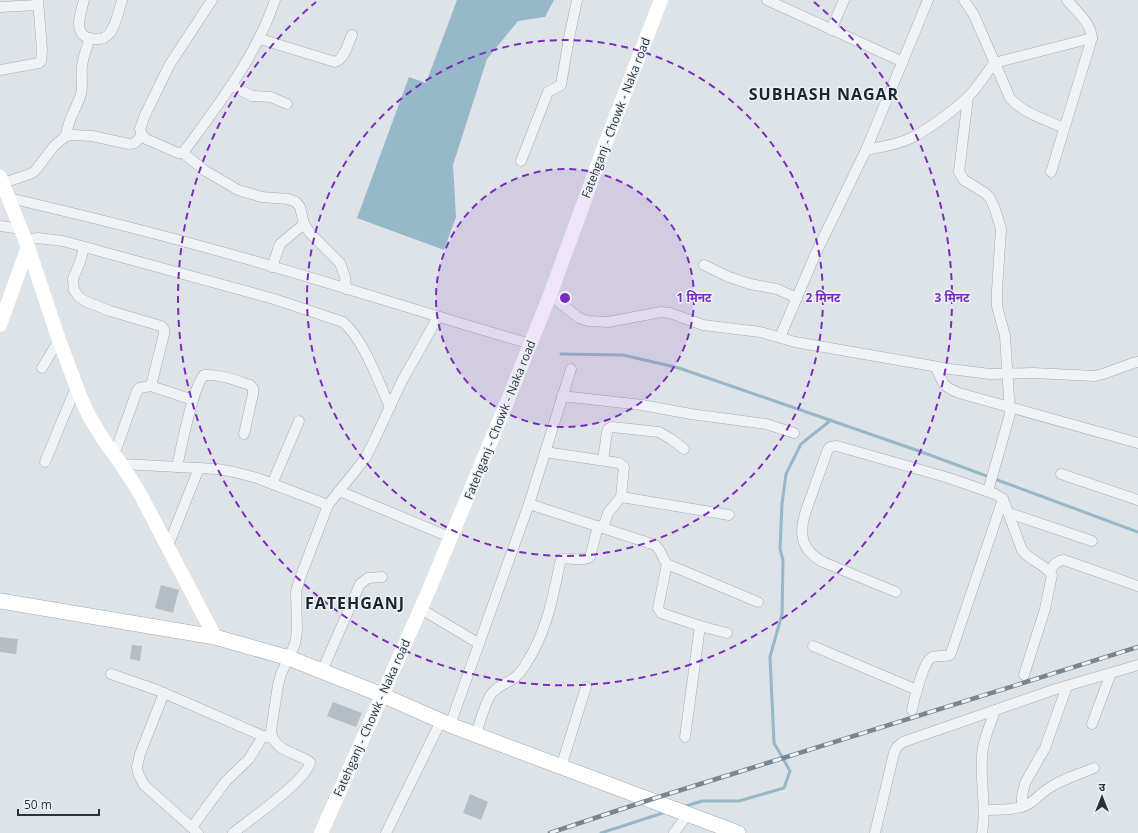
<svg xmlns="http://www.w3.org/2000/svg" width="1138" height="833" font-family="'Open Sans','Noto Sans Devanagari',sans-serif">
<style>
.water{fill:#97b8c9}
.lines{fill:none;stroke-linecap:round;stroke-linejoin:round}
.stream{stroke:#97b8c9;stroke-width:3}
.building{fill:#b5bec5}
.street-casing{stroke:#a3abb2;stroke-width:11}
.primary-casing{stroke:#9daab4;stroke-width:16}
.street{stroke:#f0f3f6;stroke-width:10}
.secondary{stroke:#fff;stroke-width:14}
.primary{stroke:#fff;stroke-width:15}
.rail-casing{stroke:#778692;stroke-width:4.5}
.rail{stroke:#edf2f5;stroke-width:3;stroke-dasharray:9;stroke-linecap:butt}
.ring{fill:none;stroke:#7b2cbf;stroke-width:2;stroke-dasharray:7 5}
.labels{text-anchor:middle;stroke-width:3;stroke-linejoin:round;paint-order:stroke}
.street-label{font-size:12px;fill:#27343f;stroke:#edf2f5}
.district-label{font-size:16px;font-weight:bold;letter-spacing:1px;fill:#19252f;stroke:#edf2f5}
.centre{fill:#7b2cbf;stroke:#edf2f5;stroke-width:2}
.ring-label{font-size:12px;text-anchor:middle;font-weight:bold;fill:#7b2cbf;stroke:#edf2f5;stroke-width:3;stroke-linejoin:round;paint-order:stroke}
</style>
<rect width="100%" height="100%" fill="#dee3e8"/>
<path class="water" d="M457,0H554L545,17L518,21L487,59L453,165L456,217L444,250L357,218L409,77L426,83Z"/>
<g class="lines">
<g class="stream">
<path d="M561,354L623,355L679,368L919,451L1138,532"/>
<path d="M683,807L702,801H739L784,788L790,771L774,743L770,657L782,614L783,560L780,549L782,504L786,474L801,444L831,420"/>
<path d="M601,833L666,812"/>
</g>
</g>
<g class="building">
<path d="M161,585L179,590L173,613L155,608Z"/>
<path d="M0,637L18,639L16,654L0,652Z"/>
<path d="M132,645L142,646L140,661L130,659Z"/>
<path d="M333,702L362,713L356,727L327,716Z"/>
<path d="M470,794L488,802L481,820L463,813Z"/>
</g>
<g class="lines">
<defs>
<g id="street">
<path d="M84,0C82,8 77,22 80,30C84,41 102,42 109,34C116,27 119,9 122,0"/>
<path d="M212,0L170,64L145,115L140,129L142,135L146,139L178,153H183C218,105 256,57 275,0"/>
<path d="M767,0L903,62"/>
<path d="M964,0L974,15L1010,98C1023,113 1046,120 1064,128"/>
<path d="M0,7L38,5"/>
<path d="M831,30L844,0"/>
<path d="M260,39L335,62C345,59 348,43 352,35"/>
<path d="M0,70L39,63L41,61L42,50L38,0"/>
<path d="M231,85L252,96L271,97L287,104"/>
<path d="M968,97L959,172L964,180L985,193L990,198L995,209L1001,229L997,290V306L1005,336L1010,414L988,491"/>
<path d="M66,136C68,118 76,110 81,94C83,85 81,75 82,66C83,57 87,47 90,38"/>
<path d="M866,150C881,147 897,145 911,138C928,130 954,110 968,97C978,87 986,74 994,63L1092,38"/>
<path d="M183,153L204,170L238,190L262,197L288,199L296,202L300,207L304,224L310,233L340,263L345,277L346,289"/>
<path d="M521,161L548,92L561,85L569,38L577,0"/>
<path d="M1051,172L1092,38C1091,23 1076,11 1067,0"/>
<path d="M3,183L30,174L35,171L54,146L66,136L73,135L92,136L129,144L135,143L142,135"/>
<path d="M9,198C78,214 147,231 215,250C321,279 425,314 531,344"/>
<path d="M0,226L21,229"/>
<path d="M26,240L38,238L63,241L274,299L343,322C364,340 378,381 390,407"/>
<path d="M84,247L80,262L73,279L74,290L79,297L85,301L110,311L161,326L164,329V334L151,386"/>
<path d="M704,265L729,277L750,284L777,289L797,298"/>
<path d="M272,267L280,244L304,224"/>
<path d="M550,295L579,318L588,321L608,322L661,312L670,313L703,325L760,332L795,342L950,369L990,374L1033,373L1095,376L1103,374L1133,363L1138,362"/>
<path d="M780,337L815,255L866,150L928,0"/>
<path d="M936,367C943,384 942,386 959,393L1138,443"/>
<path d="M42,368L59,340"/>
<path d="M571,369L529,504L655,545C662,551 662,558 667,564L758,602"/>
<path d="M562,396L642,405L691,414L766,424L794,433"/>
<path d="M545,452L619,463L624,467L621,497L608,513L603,528"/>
<path d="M114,455L137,391L139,388L151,386L193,400"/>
<path d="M603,460L607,432L608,429L612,427L659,432L671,439L684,449"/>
<path d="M45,462L76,387"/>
<path d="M121,464L217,469L234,472L257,478L328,505"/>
<path d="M177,467C181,449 193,386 204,375C219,374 235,380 250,385L253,388V394L244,434"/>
<path d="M1061,474L1138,500"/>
<path d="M272,484L299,421"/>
<path d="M339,491L452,538"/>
<path d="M621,497L729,515"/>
<path d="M1009,513L1092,541"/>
<path d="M168,546L199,468"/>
<path d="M667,564L659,603L658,608L661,613L700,626L727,633"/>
<path d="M1049,571C1054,565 1056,561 1064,560L1138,586"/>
<path d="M896,592L823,562C792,545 802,521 812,494C817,480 822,466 827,452C829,447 831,446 837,446L949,478L995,494L1003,499L1022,550C1030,561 1045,564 1052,575L1045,609L1024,675"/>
<path d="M421,609L478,643"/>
<path d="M813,646L917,690"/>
<path d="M322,671L360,584L368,578L382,577"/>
<path d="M111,674L157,690L263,736L272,738"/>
<path d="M164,693L140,754L137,767L138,773L144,785L198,833"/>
<path d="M912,710C914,700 923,663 931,658C936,655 944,657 950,655L952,650L1003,499"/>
<path d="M1092,724L1111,673"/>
<path d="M450,725L529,504"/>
<path d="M476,735C479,725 486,698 493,692C503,682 515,682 524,667C546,634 552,602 560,563L562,559C571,557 582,562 590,557L598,526"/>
<path d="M685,737L700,626"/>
<path d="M561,767L586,687"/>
<path d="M1022,807V796L1025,783L1045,748L1067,686"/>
<path d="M984,810C997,809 1012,811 1024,806C1034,803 1040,793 1049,788C1062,779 1080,774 1094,768"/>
<path d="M192,827L226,781L249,759L263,736"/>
<path d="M233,833C248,821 309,779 310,762C297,753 273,751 271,731L278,685L281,674L295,644L297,631L296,592L300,578L328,505L356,470L366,457L373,443L402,381L438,317"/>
<path d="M386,833L441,721"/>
<path d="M674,833L688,814"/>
<path d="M875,833L894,753L897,747L903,742L1056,689L1138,665"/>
<path d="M982,833C987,808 980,783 982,758C982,742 990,726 995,710"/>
</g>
<path id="primary" d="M0,601L215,637L289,658L382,695L450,725L738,833"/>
</defs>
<use href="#street" class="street-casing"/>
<use href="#primary" class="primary-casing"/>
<use href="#street" class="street"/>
<g class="secondary">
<path d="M0,177L28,247L59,340L80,396L89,416L103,439L121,464L139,492L215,637"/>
<path d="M0,325L28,247"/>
<path d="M321,833L428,592L505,407L550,295L606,142L661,0"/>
</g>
<use href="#primary" class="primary"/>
<defs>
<path id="rail" d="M550,833L649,800L1138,647"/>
</defs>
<use href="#rail" class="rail-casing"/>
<use href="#rail" class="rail"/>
</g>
<circle cx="565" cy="298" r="129" fill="#7b2cbf" fill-opacity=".12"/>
<g class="ring">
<circle cx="565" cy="298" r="129"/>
<circle cx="565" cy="298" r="258"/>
<path d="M814 2A387 387 0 1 1 316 2"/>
</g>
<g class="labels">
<g class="street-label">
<text transform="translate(616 118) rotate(-69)" y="4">Fatehganj - Chowk - Naka road</text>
<text transform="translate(500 420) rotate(-68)" y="4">Fatehganj - Chowk - Naka road</text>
<text transform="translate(372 718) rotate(-66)" y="4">Fatehganj - Chowk - Naka road</text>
</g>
<g class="district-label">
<text x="824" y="100">SUBHASH NAGAR</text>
<text x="355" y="609">FATEHGANJ</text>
</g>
</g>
<circle cx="565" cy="298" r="6" class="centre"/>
<g class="ring-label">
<text x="694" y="302">1 मिनट</text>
<text x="823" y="302">2 मिनट</text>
<text x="952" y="302">3 मिनट</text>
</g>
<g transform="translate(1102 797)" stroke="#edf2f5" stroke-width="3" paint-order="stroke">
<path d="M0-3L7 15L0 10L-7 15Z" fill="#27343f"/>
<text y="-6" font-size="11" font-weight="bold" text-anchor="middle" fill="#27343f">उ</text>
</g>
<path d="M18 809v6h81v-6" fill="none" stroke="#27343f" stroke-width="2"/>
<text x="24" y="809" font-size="12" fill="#27343f" stroke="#edf2f5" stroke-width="3" paint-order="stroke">50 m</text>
</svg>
